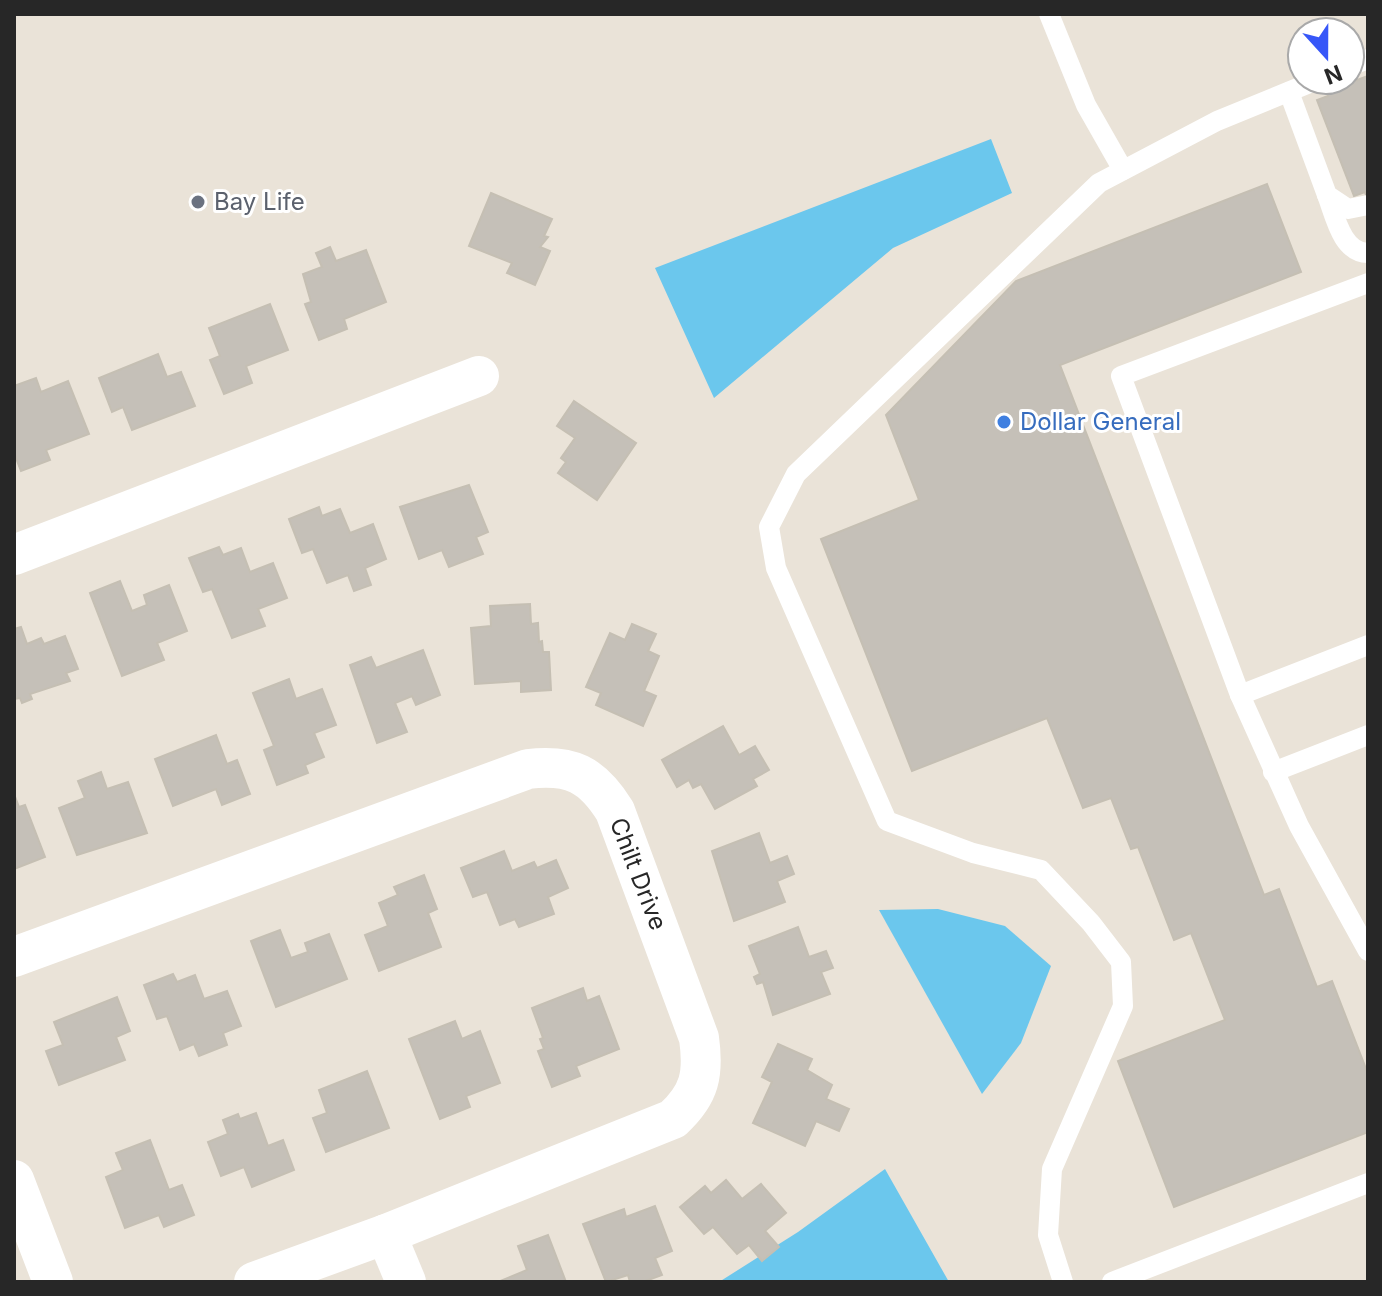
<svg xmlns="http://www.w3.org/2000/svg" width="1382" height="1296" font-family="Inter,sans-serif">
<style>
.water{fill:#6bc7ed}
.building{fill:#c5c0b8;stroke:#c5bfb3;stroke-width:2}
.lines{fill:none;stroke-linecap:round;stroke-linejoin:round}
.service{stroke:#fff;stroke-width:20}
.minor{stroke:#fff;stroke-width:40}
.worship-dot{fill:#6b7280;stroke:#fff;stroke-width:3}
.shop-dot{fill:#3f7fe0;stroke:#fff;stroke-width:3}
.labels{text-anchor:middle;stroke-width:6;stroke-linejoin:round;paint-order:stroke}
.worship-label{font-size:24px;fill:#5b616d;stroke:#fff;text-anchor:start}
.shop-label{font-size:24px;fill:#366cbe;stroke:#fff;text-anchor:start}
.street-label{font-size:24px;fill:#272727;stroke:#fff}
</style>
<rect width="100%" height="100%" fill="#eae3d8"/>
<g class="water">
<path d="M991,139L1012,193L893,248L714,398L655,268Z"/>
<path d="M938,909L1005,926L1051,966L1021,1043L982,1094L879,910Z"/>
<path d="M885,1169L949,1282H719L798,1232Z"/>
</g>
<g class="building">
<path d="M1368,76V202L1365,192L1354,196L1317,100L1328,96L1327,91Z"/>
<path d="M1267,184L1301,272L1060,365L1264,895L1279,889L1317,987L1332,981L1368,1074V1132L1174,1207L1118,1061L1225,1020L1191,933L1174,940L1138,847L1131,849L1111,798L1083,808L1047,718L912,771L821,539L919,500L886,415L1016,281Z"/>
<path d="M491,193L552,219L544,236L548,237L540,247L550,251L535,285L507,273L512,263L469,246Z"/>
<path d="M330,247L336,261L366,250L386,302L344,319L347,329L319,340L305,304L311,302L303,274L322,267L316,253Z"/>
<path d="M270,304L288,350L246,366L252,383L224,394L210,360L220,356L209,328Z"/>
<path d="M158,354L167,377L181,372L195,406L132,430L123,407L112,412L99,378Z"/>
<path d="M36,378L41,392L68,381L89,434L46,450L50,460L21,471L14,453V386Z"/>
<path d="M574,401L636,443L597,500L558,473L566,462L561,458L575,438L557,426Z"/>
<path d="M469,485L488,532L476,537L483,554L449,567L442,550L419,559L400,507Z"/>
<path d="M319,507L322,516L340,509L350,533L373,524L386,559L365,568L371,585L354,591L348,575L327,583L313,549L302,553L289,519Z"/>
<path d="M219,547L223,555L241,548L250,572L273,563L287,598L258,609L265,626L232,638L212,589L203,592L189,558Z"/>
<path d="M120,581L132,611L147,605L144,595L169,585L187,631L157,643L164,660L122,676L90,593Z"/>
<path d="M530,604L531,624L538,623L539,642L542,641L543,652H549L551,690L521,692V681L475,684L471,628L491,626L490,606Z"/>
<path d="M632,624L656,634L648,651L659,656L644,691L656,696L643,726L596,705L601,693L586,687L610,633L625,640Z"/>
<path d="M21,627L27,644L41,638L44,644L65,636L78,669L66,673L70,681L30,694L32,699L22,703L20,698L14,699V629Z"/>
<path d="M423,650L440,695L416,705L412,696L395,703L407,732L377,743L350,665L371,657L376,668Z"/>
<path d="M289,679L296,699L322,689L336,725L314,733L324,757L305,765L308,773L277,785L264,750L274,746L253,693Z"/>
<path d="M723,726L739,755L755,746L769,770L753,779L757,786L715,809L701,784L693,788L689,780L677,787L662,760Z"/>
<path d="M216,735L227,764L237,760L250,794L222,805L216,789L173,806L155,759Z"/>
<path d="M101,772L107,789L128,782L147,833L77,855L59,808L85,798L78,781Z"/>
<path d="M14,794L19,807L25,805L45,857L14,869Z"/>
<path d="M759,833L770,863L787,856L794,874L777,881L785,902L734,921L712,851Z"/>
<path d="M504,851L512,871L534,862L537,868L556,860L568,888L548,897L554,914L519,927L515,919L500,925L487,892L473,897L461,868Z"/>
<path d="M424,875L437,909L428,913L441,947L379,971L365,935L388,926L379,903L398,895L394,887Z"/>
<path d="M798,927L809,957L826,951L833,968L821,972L830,994L773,1015L763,982L757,984L754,977L760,974L749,946Z"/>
<path d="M280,930L291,958L308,952L305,943L329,934L347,979L276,1007L251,941Z"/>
<path d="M173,974L177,982L195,975L204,999L227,991L241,1026L223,1033L227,1045L199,1056L194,1044L180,1050L167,1016L157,1019L144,985Z"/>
<path d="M583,988L587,1001L599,996L619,1049L576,1066L580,1076L552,1087L538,1051L544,1049L540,1039L543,1038L532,1008Z"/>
<path d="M117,997L130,1031L116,1037L125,1060L59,1085L46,1051L63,1045L54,1022Z"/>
<path d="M455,1021L462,1039L480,1031L500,1083L466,1096L470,1107L440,1119L409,1039Z"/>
<path d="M778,1044L812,1059L807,1070L832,1085L826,1099L849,1109L839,1131L816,1121L805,1146L753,1123L772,1082L762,1077Z"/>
<path d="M367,1071L389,1128L326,1152L313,1118L327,1113L319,1090Z"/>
<path d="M256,1113L268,1146L283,1140L294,1170L252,1187L244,1167L221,1176L208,1142L228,1134L223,1120L238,1114L240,1119Z"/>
<path d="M150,1140L169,1190L182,1185L194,1215L164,1227L159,1215L125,1228L106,1177L123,1170L116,1153Z"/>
<path d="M726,1180L742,1199L761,1184L786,1213L765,1231L779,1247L762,1261L749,1245L737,1254L713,1227L704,1234L680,1207L705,1186L711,1193Z"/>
<path d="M655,1206L672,1251L655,1258L662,1275L643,1282H630L628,1275L606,1282L583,1224L624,1209L626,1217Z"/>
<path d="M548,1235L566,1282H498L527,1270L518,1246Z"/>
</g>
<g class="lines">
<g class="service">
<path d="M1049,14L1086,105L1123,170"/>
<path d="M1350,66L1368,59"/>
<path d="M1289,92L1327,195L1348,209L1368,205"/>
<path d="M1327,195C1335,216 1342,253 1368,253"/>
<path d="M1368,283L1121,376L1240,695L1368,645"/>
<path d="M1240,695L1299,826L1368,951"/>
<path d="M1273,772L1368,735"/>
<path d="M1063,1282L1048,1235L1052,1169L1123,1006L1121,962L1091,923L1041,870L973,853L887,821L776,568L769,527L796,474L1099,183L1217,121L1317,80"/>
<path d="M1112,1282L1368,1183"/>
</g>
<g class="minor">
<path d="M14,555L479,376"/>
<path d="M14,957L528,769C571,764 592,774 615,811L699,1038C704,1074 700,1094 673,1119L386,1234L254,1282"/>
<path d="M14,1180L53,1282"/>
<path d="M386,1234L406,1282"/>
</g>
</g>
<circle class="worship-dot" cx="198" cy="202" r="8"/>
<circle class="shop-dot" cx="1004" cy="422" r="8"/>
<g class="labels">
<g class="worship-label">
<text x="214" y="210">Bay Life</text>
</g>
<g class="shop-label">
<text x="1020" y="430">Dollar General</text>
</g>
<g class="street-label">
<text transform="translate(638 874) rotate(69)" y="8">Chilt Drive</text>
</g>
</g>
<rect width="1382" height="1296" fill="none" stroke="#272727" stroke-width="32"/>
<g transform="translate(1326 56) rotate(159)"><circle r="38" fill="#ffffff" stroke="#a9a9a9" stroke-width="2"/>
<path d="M0-6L14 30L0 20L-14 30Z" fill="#3757f8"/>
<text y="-12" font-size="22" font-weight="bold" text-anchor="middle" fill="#272727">N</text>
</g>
</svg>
